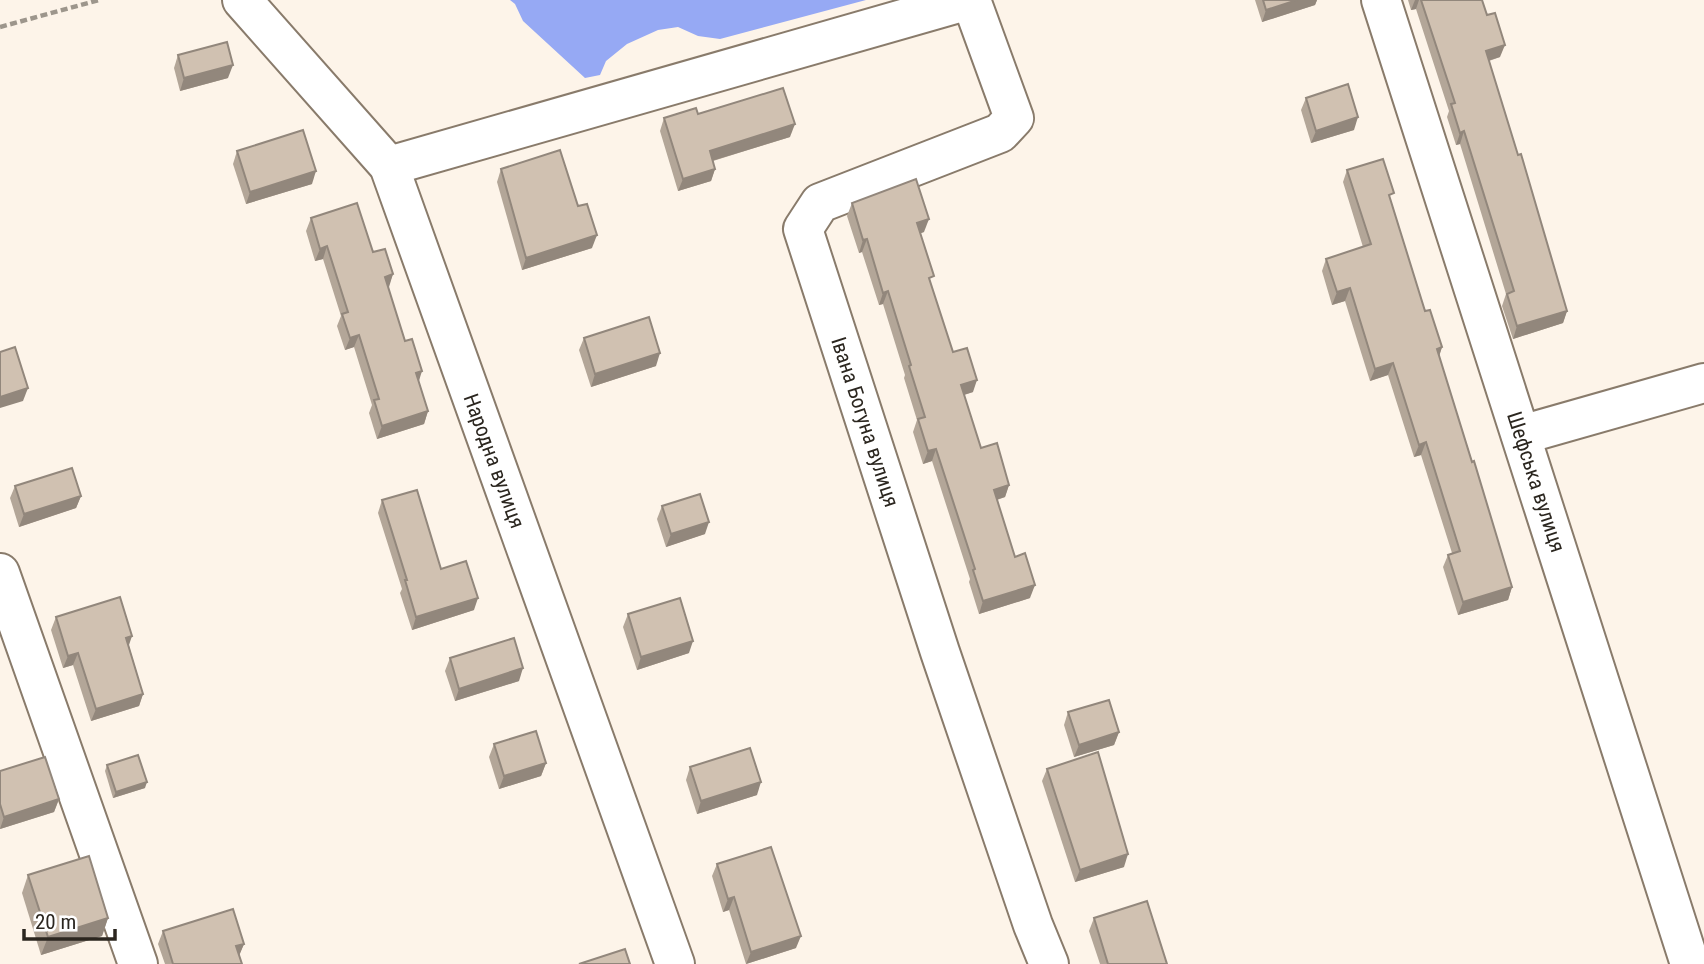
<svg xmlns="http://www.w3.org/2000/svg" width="1704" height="964" font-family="'Roboto Condensed',sans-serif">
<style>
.water{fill:#96a9f4}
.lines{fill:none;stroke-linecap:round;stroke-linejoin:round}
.minor-casing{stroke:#897b6b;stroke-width:42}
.path{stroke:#9d968c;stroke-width:4.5;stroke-dasharray:7 3.5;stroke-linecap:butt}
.minor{stroke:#fff;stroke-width:38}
.wall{fill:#b3a698}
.shaded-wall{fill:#92877c}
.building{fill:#d0c1b1;stroke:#92877c;stroke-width:2}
.labels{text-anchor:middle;stroke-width:7;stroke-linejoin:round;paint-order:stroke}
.street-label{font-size:21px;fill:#2b261f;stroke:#fff}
</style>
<rect width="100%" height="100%" fill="#fdf4e9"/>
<path class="water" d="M510,0H866L720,39L698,36L678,27L658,30L627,44L606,61L600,75L585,78L523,21L515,4Z"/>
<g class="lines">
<defs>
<g id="minor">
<path d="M242,0L389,166L675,964"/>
<path d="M971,0L1014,118L1000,133L820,203L803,229L940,652L1033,925L1049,964"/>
<path d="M1381,0L1690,964"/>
<path d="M389,166L969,0"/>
<path d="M1521,435L1704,383"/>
<path d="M0,573L138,964"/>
</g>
</defs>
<use href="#minor" class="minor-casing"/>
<path class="path" d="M0,27L99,0"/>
<use href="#minor" class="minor"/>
</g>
<g class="wall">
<path d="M1255,0H1317L1315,5L1262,22Z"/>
<path d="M1408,0H1482L1500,57L1489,61L1567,311L1563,323L1513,339L1502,306L1506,294L1460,144L1456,145L1447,117L1449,111L1416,9L1411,10Z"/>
<path d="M178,55L228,78L180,91L174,68Z"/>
<path d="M1306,98L1354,130L1311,143L1301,110Z"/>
<path d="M698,114L790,137L713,161L715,169L711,181L678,191L660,131L664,118Z"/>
<path d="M237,151L312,184L246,204L233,164Z"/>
<path d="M501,169L592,248L522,270L497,182Z"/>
<path d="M1347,170L1391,201L1425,311L1442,347L1439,356L1512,587L1508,600L1458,615L1443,567L1448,555L1452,553L1421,455L1414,457L1388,375L1370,381L1345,301L1332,305L1322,271L1326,259L1363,247L1343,182Z"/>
<path d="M852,203L924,232L920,233L931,284L953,352L973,392L964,395L981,448L1009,485L1005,497L997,500L1015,557L1030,598L979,614L969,582L970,579L932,461L923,464L913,432L917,420L904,378L905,375L883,304L879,305L862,252L859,253L847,216Z"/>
<path d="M311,218L373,252L393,274L388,287L428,411L424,424L377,439L369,413L372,405L354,347L345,350L337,326L341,316L323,259L315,261L306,231Z"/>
<path d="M584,338L656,366L591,387L579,350Z"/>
<path d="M15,486L81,496L76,508L19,527L10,498Z"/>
<path d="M382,500L441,569L474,610L412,630L400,593L402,589L378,513Z"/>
<path d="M662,506L705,534L666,547L657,519Z"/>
<path d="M628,614L689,653L637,670L623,627Z"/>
<path d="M56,617L129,646L143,694L139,706L91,721L73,665L63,668L51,630Z"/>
<path d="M450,658L519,681L455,701L445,671Z"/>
<path d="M1068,712L1119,732L1114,745L1074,757L1064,725Z"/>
<path d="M494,744L546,763L541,776L499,789L489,757Z"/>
<path d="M107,765L145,788L113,798L105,771Z"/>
<path d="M690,767L757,795L697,814L686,780Z"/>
<path d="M1047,769L1124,867L1075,882L1042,781Z"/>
<path d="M0,771L59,799L54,812L0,829Z"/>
<path d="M717,864L796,948L746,964L729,910L723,912L712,876Z"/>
<path d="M28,875L108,918L102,936L41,955L22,893Z"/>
<path d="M1094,918L1167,964H1100L1089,931Z"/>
<path d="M163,931L244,944L239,955L242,964H165L158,944Z"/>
</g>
<g class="shaded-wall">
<path d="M1297,0H1317L1315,5L1262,22L1266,10Z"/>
<path d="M1415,0H1419L1416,9L1411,10Z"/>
<path d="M1505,45L1500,57L1481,63L1486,51Z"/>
<path d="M233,65L228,78L180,91L184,78Z"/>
<path d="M1358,117L1354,130L1311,143L1316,131Z"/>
<path d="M795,124L790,137L705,163L710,151Z"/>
<path d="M1464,131L1460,144L1456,145L1460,133Z"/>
<path d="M715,169L711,181L678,191L683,179Z"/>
<path d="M316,171L312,184L246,204L250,192Z"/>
<path d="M929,219L924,232L913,236L917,223Z"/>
<path d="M597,235L592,248L522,270L526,258Z"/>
<path d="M867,239L862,252L859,253L863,240Z"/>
<path d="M327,246L323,259L315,261L320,249Z"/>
<path d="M393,274L389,287L380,290L385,277Z"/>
<path d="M1350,288L1345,301L1332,305L1337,292Z"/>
<path d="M888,291L883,304L879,305L883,293Z"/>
<path d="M1567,311L1563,323L1513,339L1517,326Z"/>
<path d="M359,335L354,347L345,350L350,338Z"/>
<path d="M1442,347L1438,360L1437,349Z"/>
<path d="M660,353L656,366L591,387L595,374Z"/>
<path d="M1393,363L1388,375L1370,381L1375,369Z"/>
<path d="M422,371L418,384L416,373Z"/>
<path d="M977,380L973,392L957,397L961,385Z"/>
<path d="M28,388L23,401L0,408V397Z"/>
<path d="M428,411L424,424L377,439L382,426Z"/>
<path d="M1426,442L1421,455L1414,457L1419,445Z"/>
<path d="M936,449L932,461L923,464L928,451Z"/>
<path d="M1009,485L1005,497L989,502L994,490Z"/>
<path d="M81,496L76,508L19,527L24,514Z"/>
<path d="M709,522L705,534L666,547L671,534Z"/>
<path d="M1035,585L1030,598L979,614L983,601Z"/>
<path d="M1512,587L1508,600L1458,615L1463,602Z"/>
<path d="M478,598L474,610L412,630L416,617Z"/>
<path d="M132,636L128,648L126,638Z"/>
<path d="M693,641L689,653L637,670L641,657Z"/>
<path d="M78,653L73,665L63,668L68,656Z"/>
<path d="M523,668L519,681L455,701L459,689Z"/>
<path d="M143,694L139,706L91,721L96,709Z"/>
<path d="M1119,732L1114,745L1074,757L1079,745Z"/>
<path d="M546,763L541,776L499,789L504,776Z"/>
<path d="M147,782L145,788L113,798L116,792Z"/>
<path d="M761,782L757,795L697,814L701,801Z"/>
<path d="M59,799L54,812L0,829L4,817Z"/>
<path d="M1128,854L1124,867L1075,882L1080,870Z"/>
<path d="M734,897L729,910L723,912L728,899Z"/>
<path d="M108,918L102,936L41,955L48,937Z"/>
<path d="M801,936L796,948L746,964L751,952Z"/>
<path d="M244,944L239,956L236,946Z"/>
</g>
<g class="building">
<path d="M1263,0H1297L1266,10Z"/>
<path d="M1421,0H1482L1487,15L1495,13L1505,45L1486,51L1518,155L1521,154L1567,311L1517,326L1507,294L1514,291L1464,131L1460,133L1451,104L1455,103Z"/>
<path d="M227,42L233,65L184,78L178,55Z"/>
<path d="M1348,84L1358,117L1316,131L1306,98Z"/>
<path d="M783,88L795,124L710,151L715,169L683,179L664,118L696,108L698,114Z"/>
<path d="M303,130L316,171L250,192L237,151Z"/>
<path d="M560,150L578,206L587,204L597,235L526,258L501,169Z"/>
<path d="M1383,159L1394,193L1389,195L1425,311L1430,310L1442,347L1437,349L1472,462L1474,461L1512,587L1463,602L1448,555L1460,551L1426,442L1419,445L1393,363L1375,369L1350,288L1337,292L1326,259L1371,244L1347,170Z"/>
<path d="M916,179L929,219L917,223L934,276L929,278L953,352L967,348L977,380L961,385L981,448L997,443L1009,485L994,490L1015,557L1025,553L1035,585L983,601L973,570L975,569L936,449L928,451L918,419L925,417L909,366L911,365L888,291L883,293L867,239L863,240L852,203Z"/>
<path d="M357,203L373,252L385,249L393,274L385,277L405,341L412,339L422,371L416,373L428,411L382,426L374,400L379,399L359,335L350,338L342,314L348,312L327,246L320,249L311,218Z"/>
<path d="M649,317L660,353L595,374L584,338Z"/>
<path d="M15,347L28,388L0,397V352Z"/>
<path d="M72,468L81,496L24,514L15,486Z"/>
<path d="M417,490L441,569L466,561L478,598L416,617L405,580H407L382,500Z"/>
<path d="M700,494L709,522L671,534L662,506Z"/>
<path d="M120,597L132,636L126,638L143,694L96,709L78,653L68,656L56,617Z"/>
<path d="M680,598L693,641L641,657L628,614Z"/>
<path d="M514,638L523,668L459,689L450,658Z"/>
<path d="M1109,700L1119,732L1079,745L1068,712Z"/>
<path d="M536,731L546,763L504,776L494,744Z"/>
<path d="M750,748L761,782L701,801L690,767Z"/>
<path d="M1098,752L1128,854L1080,870L1047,769Z"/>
<path d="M138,755L147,782L116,792L107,765Z"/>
<path d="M45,757L59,799L4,817L0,804V771Z"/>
<path d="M771,847L801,936L751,952L734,897L728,899L717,864Z"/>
<path d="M89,856L108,918L48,937L28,875Z"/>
<path d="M1147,901L1167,964H1108L1094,918Z"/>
<path d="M233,909L244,944L236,946L242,964H173L163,931Z"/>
<path d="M625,949L630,964H579Z"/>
</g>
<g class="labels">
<g class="street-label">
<text transform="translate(865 422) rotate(72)" y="7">Івана Богуна вулиця</text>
<text transform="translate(494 461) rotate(70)" y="7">Народна вулиця</text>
<text transform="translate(1536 482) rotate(72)" y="7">Шефська вулиця</text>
</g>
</g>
<path d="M24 929v10h91v-10" fill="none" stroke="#2b261f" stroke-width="3.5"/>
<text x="35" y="929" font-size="21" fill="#2b261f" stroke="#ffffff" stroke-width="5" paint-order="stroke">20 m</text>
</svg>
